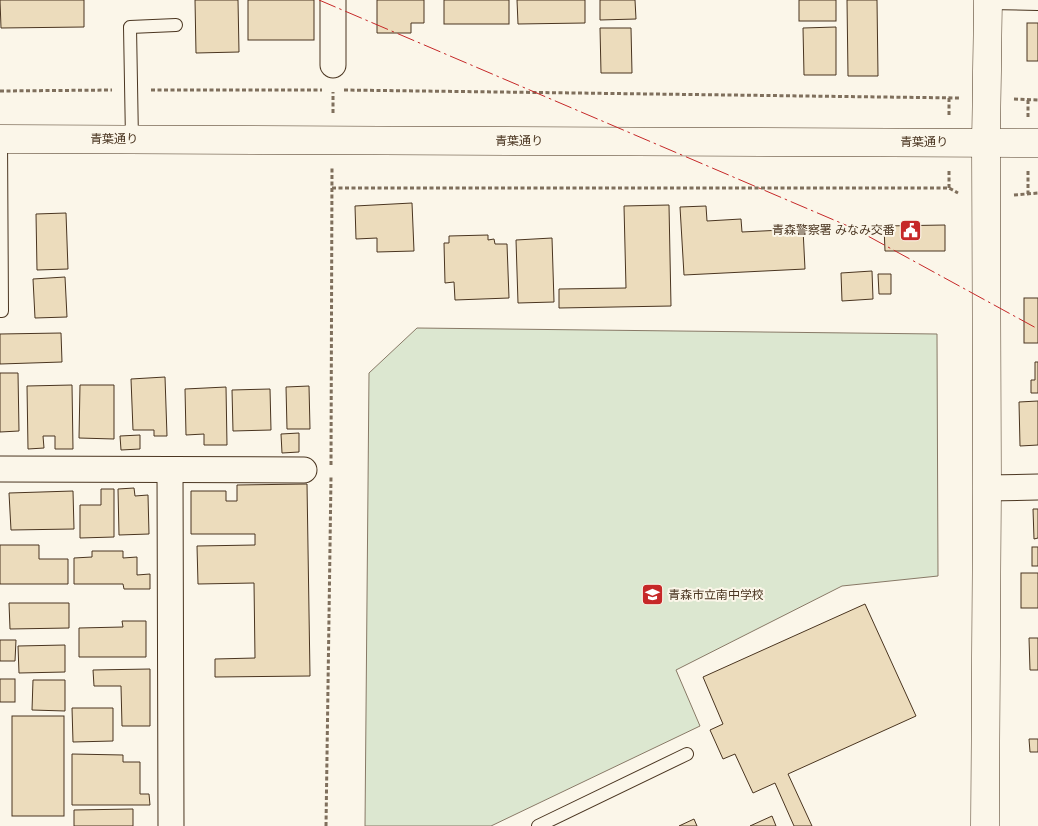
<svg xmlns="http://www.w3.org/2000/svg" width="1038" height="826" font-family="Arial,'Noto Sans JP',sans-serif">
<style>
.green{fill:#dce7d0;stroke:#887966}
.building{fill:#ecdcbc;stroke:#4a3520}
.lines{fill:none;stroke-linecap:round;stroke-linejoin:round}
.lane-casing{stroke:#4a3520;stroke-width:14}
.street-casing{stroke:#4a3520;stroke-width:27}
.secondary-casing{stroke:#4a3520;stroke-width:29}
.path{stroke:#7f6f5c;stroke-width:3;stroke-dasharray:4 2.5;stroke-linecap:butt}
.lane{stroke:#fbf6e9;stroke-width:12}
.street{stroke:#fbf6e9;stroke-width:25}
.secondary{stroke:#fbf6e9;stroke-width:28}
.power{stroke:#c62828;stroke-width:1;stroke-dasharray:18 4 2.5 4;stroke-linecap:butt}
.labels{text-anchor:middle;stroke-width:4;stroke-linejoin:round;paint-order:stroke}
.street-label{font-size:12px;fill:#4a3520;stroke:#fbf6e9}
.poi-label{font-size:12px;fill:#4a3520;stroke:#fbf6e9;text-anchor:end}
</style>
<rect width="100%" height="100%" fill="#fbf6e9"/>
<path class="green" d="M417,328L937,334L938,576L842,586L676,670L700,726L491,826H365L369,373Z"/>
<g class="building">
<path d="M0,0H84V27L1,28Z"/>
<path d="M195,0H238L239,52L196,53Z"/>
<rect x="248" y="0" width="66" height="40"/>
<path d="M377,0H424V23H411V33H377Z"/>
<rect x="444" y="0" width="65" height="24"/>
<path d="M517,0H585V23L518,24Z"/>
<path d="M600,0H635L636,19L600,20Z"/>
<rect x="799" y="0" width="37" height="21"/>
<path d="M847,0H877L878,76H848Z"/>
<rect x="1027" y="23" width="11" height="38"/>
<path d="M836,27V75H804L803,28Z"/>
<path d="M600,28H631L632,73H601Z"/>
<path d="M412,203L414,251L377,252V238L356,239L355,206Z"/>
<path d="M669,205L671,306L559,308V289L626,288L624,206Z"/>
<path d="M706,206L707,221L741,219L742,232L803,229L805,269L684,275L680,207Z"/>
<path d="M66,213L68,269L37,270L36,214Z"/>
<path d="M945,225V251H885L884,226Z"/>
<path d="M488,235V240L494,239L495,244H507L509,298L455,300L454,282L445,283L444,243H449V236Z"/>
<path d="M552,238L554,302L518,303L516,240Z"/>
<path d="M872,271L873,299L842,301L841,273Z"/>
<path d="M878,274H891V294H879Z"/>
<path d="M65,277L67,317L35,318L33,279Z"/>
<rect x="1024" y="298" width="14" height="45"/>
<path d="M61,333L62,362L0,364V334Z"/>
<path d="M1035,362H1038V393H1031V380H1035Z"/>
<path d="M0,373H18L19,431L0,432Z"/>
<path d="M165,377L167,436H154V430H133L131,379Z"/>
<path d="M72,385L73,449H55V436H43L44,448L28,449L27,386Z"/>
<path d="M80,385H114V439L79,438Z"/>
<path d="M309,386L310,429H287L286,387Z"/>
<path d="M226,387L227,445H204V434L186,435L185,389Z"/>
<path d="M270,389L271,430L233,431L232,390Z"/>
<path d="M1038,401V445L1020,446L1019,402Z"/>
<path d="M299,433V452L282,453L281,434Z"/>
<path d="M140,435V449L121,450L120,436Z"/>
<path d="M307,484L310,676L215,677V659L255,658L254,583L198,584L197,546L255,545V534H191V491H226V501H237V485Z"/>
<path d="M134,488L135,496L148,495L149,534L119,535L118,489Z"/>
<path d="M101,489H114V537L80,538V505H101Z"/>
<path d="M73,491L74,529L11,530L9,493Z"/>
<path d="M1033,509H1038V538L1034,539Z"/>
<path d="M0,545H39V559H68V584H0Z"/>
<rect x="1032" y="547" width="6" height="19"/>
<path d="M92,551H123V558L137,557V575L150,574V589H124L123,584H74V558L92,557Z"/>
<rect x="1021" y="573" width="17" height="35"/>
<path d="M9,603H69V628L10,629Z"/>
<path d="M865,604L916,716L788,774L812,826H794L775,783L753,793L735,754L723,759L710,730L723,724L703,677Z"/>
<path d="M122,621H146V657H79V628L123,627Z"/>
<path d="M1029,638H1038V670H1030Z"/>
<path d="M0,640H16L15,661H0Z"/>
<path d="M65,645V672L19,673L18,646Z"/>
<path d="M150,669V726H122L121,686H94L93,670Z"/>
<rect x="0" y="679" width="15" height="23"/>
<path d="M33,680H65V711L32,710Z"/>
<path d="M72,708H113V741L73,742Z"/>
<rect x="12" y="716" width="52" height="100"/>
<path d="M1029,739H1038V752H1030Z"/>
<path d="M72,754L123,755V762H140V794H149L150,805H72Z"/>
<path d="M133,809V826H74V810Z"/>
<path d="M772,816L776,826H750Z"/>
<path d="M694,819L697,826H679Z"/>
</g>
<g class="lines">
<defs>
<g id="lane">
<path d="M988,3L1038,4"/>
<path d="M132,140L130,27L176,25"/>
<path d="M0,311H2L1,139"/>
<path d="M538,826L687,754"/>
</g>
<g id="street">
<path d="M333,0V65"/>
<path d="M0,469L304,470"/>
<path d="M170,470L171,826"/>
<path d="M987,488L1038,487"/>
</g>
<g id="secondary">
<path d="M0,139L1038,143"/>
<path d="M985,826L987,488L986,142L988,0"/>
</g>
</defs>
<use href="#lane" class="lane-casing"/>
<use href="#street" class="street-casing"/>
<use href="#secondary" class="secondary-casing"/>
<g class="path">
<path d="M151,90H322"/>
<path d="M344,90L960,98"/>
<path d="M0,91L112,90"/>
<path d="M949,98V115"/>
<path d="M1014,99L1038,100"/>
<path d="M1028,100V117"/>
<path d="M333,113V92"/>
<path d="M949,171V188"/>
<path d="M1028,171V194"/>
<path d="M332,188H949L958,193"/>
<path d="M1014,195L1038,193"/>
<path d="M331,465L332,167"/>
<path d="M326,826L331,477"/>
</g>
<use href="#lane" class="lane"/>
<use href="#street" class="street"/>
<use href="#secondary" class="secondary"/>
<path class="power" d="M319,0L855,229L1038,329"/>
</g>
<defs>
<symbol id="civic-square" viewBox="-11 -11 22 22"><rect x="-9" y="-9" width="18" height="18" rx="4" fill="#c62828" stroke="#fbf6e9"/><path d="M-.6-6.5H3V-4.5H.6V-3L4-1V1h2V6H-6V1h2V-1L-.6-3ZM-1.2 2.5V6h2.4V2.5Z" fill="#fff"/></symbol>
<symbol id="school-square" viewBox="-11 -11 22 22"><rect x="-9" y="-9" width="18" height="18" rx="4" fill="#c62828" stroke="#fbf6e9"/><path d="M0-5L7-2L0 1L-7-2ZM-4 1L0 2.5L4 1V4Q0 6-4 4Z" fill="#fff"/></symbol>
</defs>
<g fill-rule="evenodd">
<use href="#civic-square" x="898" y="218" width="25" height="25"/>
<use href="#school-square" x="640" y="582" width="25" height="25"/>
</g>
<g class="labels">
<g class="street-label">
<text x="114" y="143">青葉通り</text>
<text x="519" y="145">青葉通り</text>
<text x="924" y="146">青葉通り</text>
</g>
<g class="poi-label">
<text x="895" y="234">青森警察署 みなみ交番</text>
<text x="668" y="599" text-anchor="start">青森市立南中学校</text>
</g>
</g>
</svg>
